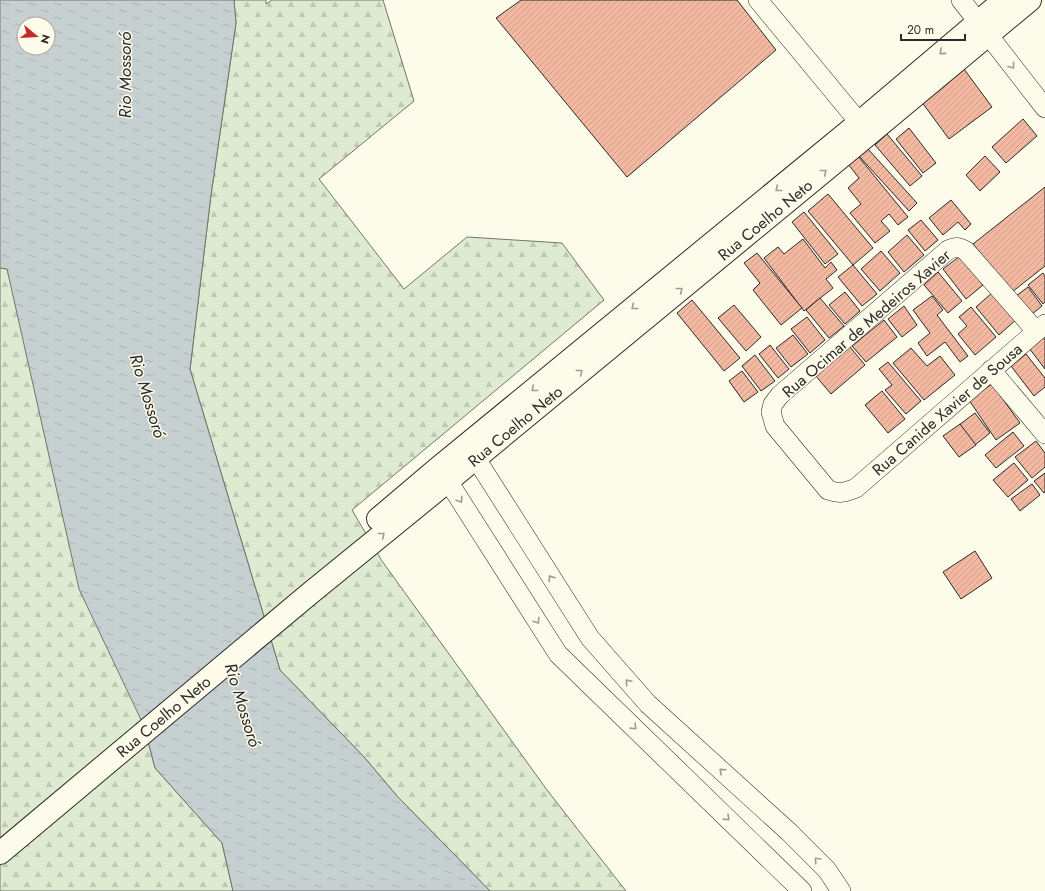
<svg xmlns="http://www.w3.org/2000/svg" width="1045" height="891" font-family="Jost,sans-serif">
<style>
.forest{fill:url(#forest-firs);stroke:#74746e}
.water{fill:url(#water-ripples);stroke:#74746e;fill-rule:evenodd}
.building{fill:url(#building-hatch);stroke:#2b2b2b}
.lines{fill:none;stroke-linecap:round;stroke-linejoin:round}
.street-casing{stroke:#2b2b2b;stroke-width:20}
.secondary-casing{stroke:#2b2b2b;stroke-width:24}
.street{stroke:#fdfbea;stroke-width:19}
.secondary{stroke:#fdfbea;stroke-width:22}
.oneway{stroke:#9e9d94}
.labels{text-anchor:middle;stroke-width:3;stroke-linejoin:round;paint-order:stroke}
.street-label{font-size:16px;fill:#2b2b2b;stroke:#fdfbea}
.water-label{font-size:17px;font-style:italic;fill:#2b2b2b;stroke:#fdfbea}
</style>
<defs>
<pattern id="forest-firs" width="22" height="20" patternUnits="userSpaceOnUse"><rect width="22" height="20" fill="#deebd1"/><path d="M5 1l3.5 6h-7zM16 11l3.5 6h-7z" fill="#bfcab4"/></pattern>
<pattern id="water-ripples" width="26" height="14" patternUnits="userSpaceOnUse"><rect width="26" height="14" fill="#c7d0d0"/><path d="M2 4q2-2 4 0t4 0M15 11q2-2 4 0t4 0" fill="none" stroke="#abb3b3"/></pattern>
<pattern id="building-hatch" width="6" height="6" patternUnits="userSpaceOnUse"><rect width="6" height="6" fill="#f2b8a0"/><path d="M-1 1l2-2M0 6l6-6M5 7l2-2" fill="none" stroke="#d09e8a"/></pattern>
</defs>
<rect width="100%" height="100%" fill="#fdfbea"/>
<g class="forest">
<path d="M234,0H266V4L272,0H383L414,101L319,179L404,289L467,237L562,243L604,300L352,510L382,561L547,790L626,891H490L397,796L365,758L280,670L190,369L211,195L236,23Z"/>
<path d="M0,268L7,269L144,726L155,768L222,843L233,891H0Z"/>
</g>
<path class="water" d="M0,0H234L236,23L211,195L190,369L280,670L365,758L397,796L490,891H233L222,843L155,768L144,726L79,589L7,269L0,268ZM24,24H48V48H24Z"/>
<g class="building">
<path d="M521,0H737L776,50L627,177L496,18Z"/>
<path d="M964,69L992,107L949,139L921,101Z"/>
<path d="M1023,119L1037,136L1006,163L992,147Z"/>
<path d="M909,128L936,163L923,173L896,139Z"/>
<path d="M887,134L922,176L910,186L875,145Z"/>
<path d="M868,149L917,203L909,211L859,156Z"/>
<path d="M858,156L908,217L898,225L889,214L881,221L890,231L875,243L850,213L861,204L848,188L859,178L848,164Z"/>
<path d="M985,156L1000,172L980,191L966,175Z"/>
<path d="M1045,187V266L1012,292L973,244Z"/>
<path d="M828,194L873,248L853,265L808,211Z"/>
<path d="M951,200L971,224L965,230L958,222L943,235L929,218Z"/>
<path d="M804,212L838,254L825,264L792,222Z"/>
<path d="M921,220L938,240L925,251L908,230Z"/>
<path d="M907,235L924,255L904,272L888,252Z"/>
<path d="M803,239L825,268L831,262L837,270L826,279L833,288L804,311L764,258L778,247L784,254Z"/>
<path d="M881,251L900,273L880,291L861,269Z"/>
<path d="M757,253L802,308L781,325L753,290L760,283L744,263Z"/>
<path d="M960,256L983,285L966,299L943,269Z"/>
<path d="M853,265L877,294L862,306L838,277Z"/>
<path d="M938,272L962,301L948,313L924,285Z"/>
<path d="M1043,273L1045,276V302L1043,304L1028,285Z"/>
<path d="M1028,287L1042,306L1031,315L1016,296Z"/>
<path d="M845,292L860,311L845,324L829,305Z"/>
<path d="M993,292L1017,319L999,335L976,307Z"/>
<path d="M932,296L943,310L937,315L968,356L960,362L945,342L927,356L918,343L930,333L913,310Z"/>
<path d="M820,298L844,326L829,338L806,310Z"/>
<path d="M692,300L740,358L724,371L677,313Z"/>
<path d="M734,305L761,337L746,351L718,318Z"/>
<path d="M904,306L917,325L902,337L888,319Z"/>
<path d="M971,307L996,337L975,355L958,334L967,326L959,317Z"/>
<path d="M807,317L825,340L810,353L791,329Z"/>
<path d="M884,320L897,337L866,362L852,346Z"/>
<path d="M793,335L808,354L791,367L776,348Z"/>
<path d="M1043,337L1045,340V369L1029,348Z"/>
<path d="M770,345L789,369L778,378L759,354Z"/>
<path d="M850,347L865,365L831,394L815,375Z"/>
<path d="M911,348L927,366L940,356L955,375L924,400L893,363Z"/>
<path d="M1026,354L1045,378V387L1034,396L1011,366Z"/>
<path d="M755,355L775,381L761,391L742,366Z"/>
<path d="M888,362L921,401L906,414L885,390L892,385L879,369Z"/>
<path d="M742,371L758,392L744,402L729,381Z"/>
<path d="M992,384L1020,423L996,440L969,400Z"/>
<path d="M882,391L905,419L888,433L865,405Z"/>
<path d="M975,413L990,433L975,445L959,425Z"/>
<path d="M960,424L976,445L959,457L943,436Z"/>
<path d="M1013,432L1024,446L996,468L985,455Z"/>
<path d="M1036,441L1045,453V467L1032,478L1015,457Z"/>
<path d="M1014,463L1028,480L1008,497L993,480Z"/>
<path d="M1045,473V492L1044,493L1034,481Z"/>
<path d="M1032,484L1040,495L1020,511L1011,499Z"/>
<path d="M975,551L992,578L961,599L943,572Z"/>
</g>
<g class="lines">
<defs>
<g id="street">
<path d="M758,0L868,133"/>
<path d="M961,0L1045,108"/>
<path id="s1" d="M1036,331L966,251C959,247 956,246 948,250L780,395L773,404L771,412L775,426L828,490C840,494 844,493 856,488L1045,324"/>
<path d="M991,370L1045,434"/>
<path d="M468,446L590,638L648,704L789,832L827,870L841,891"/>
<path d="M438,470L448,481L558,654L802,891"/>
</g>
<g id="secondary">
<path d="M378,519L437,469L860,122L1004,0"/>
<path id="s2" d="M0,853L308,595L448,481L869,134L1030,0"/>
</g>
</defs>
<use href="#street" class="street-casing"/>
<use href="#secondary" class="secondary-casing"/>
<use href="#street" class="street"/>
<use href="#secondary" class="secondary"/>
</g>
<defs><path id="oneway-chevron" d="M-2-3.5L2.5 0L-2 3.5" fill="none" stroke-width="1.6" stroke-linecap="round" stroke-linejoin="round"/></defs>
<g class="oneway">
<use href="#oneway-chevron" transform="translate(942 52) rotate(140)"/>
<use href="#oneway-chevron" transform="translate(1012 66) rotate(52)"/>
<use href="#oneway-chevron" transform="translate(824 172) rotate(-39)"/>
<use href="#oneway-chevron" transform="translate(778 189) rotate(141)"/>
<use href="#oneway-chevron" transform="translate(680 290) rotate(-39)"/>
<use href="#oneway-chevron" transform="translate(634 307) rotate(141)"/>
<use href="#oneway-chevron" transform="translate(580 372) rotate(-39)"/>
<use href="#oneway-chevron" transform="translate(534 389) rotate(141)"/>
<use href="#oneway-chevron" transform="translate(460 500) rotate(57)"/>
<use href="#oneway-chevron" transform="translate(382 535) rotate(-39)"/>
<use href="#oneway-chevron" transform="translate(551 578) rotate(-123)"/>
<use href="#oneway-chevron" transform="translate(537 621) rotate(57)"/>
<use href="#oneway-chevron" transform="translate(628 682) rotate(-131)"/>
<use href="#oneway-chevron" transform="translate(634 727) rotate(44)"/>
<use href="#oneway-chevron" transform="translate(722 771) rotate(-138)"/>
<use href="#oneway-chevron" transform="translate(727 818) rotate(44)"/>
<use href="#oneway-chevron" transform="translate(817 860) rotate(-134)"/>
</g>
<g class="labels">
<g class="street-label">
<text dy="6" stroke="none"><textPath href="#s2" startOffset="993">Rua Coelho Neto</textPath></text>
<text transform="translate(866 323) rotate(-41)" y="6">Rua Ocimar de Medeiros Xavier</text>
<text dy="6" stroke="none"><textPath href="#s1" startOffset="614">Rua Canide Xavier de Sousa</textPath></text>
<text dy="6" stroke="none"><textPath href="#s2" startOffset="669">Rua Coelho Neto</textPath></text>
<text dy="6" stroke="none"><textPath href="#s2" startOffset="213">Rua Coelho Neto</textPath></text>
</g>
<g class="water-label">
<text transform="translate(125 75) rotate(-90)" y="6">Rio Mossoró</text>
<text transform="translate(148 396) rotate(73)" y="6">Rio Mossoró</text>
<text transform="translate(243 705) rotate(73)" y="6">Rio Mossoró</text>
</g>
</g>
<g transform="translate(36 36) rotate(108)"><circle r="19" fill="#fdfbea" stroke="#a9a89e"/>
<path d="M0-3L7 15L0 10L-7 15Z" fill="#c62828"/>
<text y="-6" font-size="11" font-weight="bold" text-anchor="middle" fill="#2b2b2b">N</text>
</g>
<path d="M901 34v6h64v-6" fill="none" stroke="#2b2b2b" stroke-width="2"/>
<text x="907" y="34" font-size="12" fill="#2b2b2b" stroke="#fdfbea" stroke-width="3" paint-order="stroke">20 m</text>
</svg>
